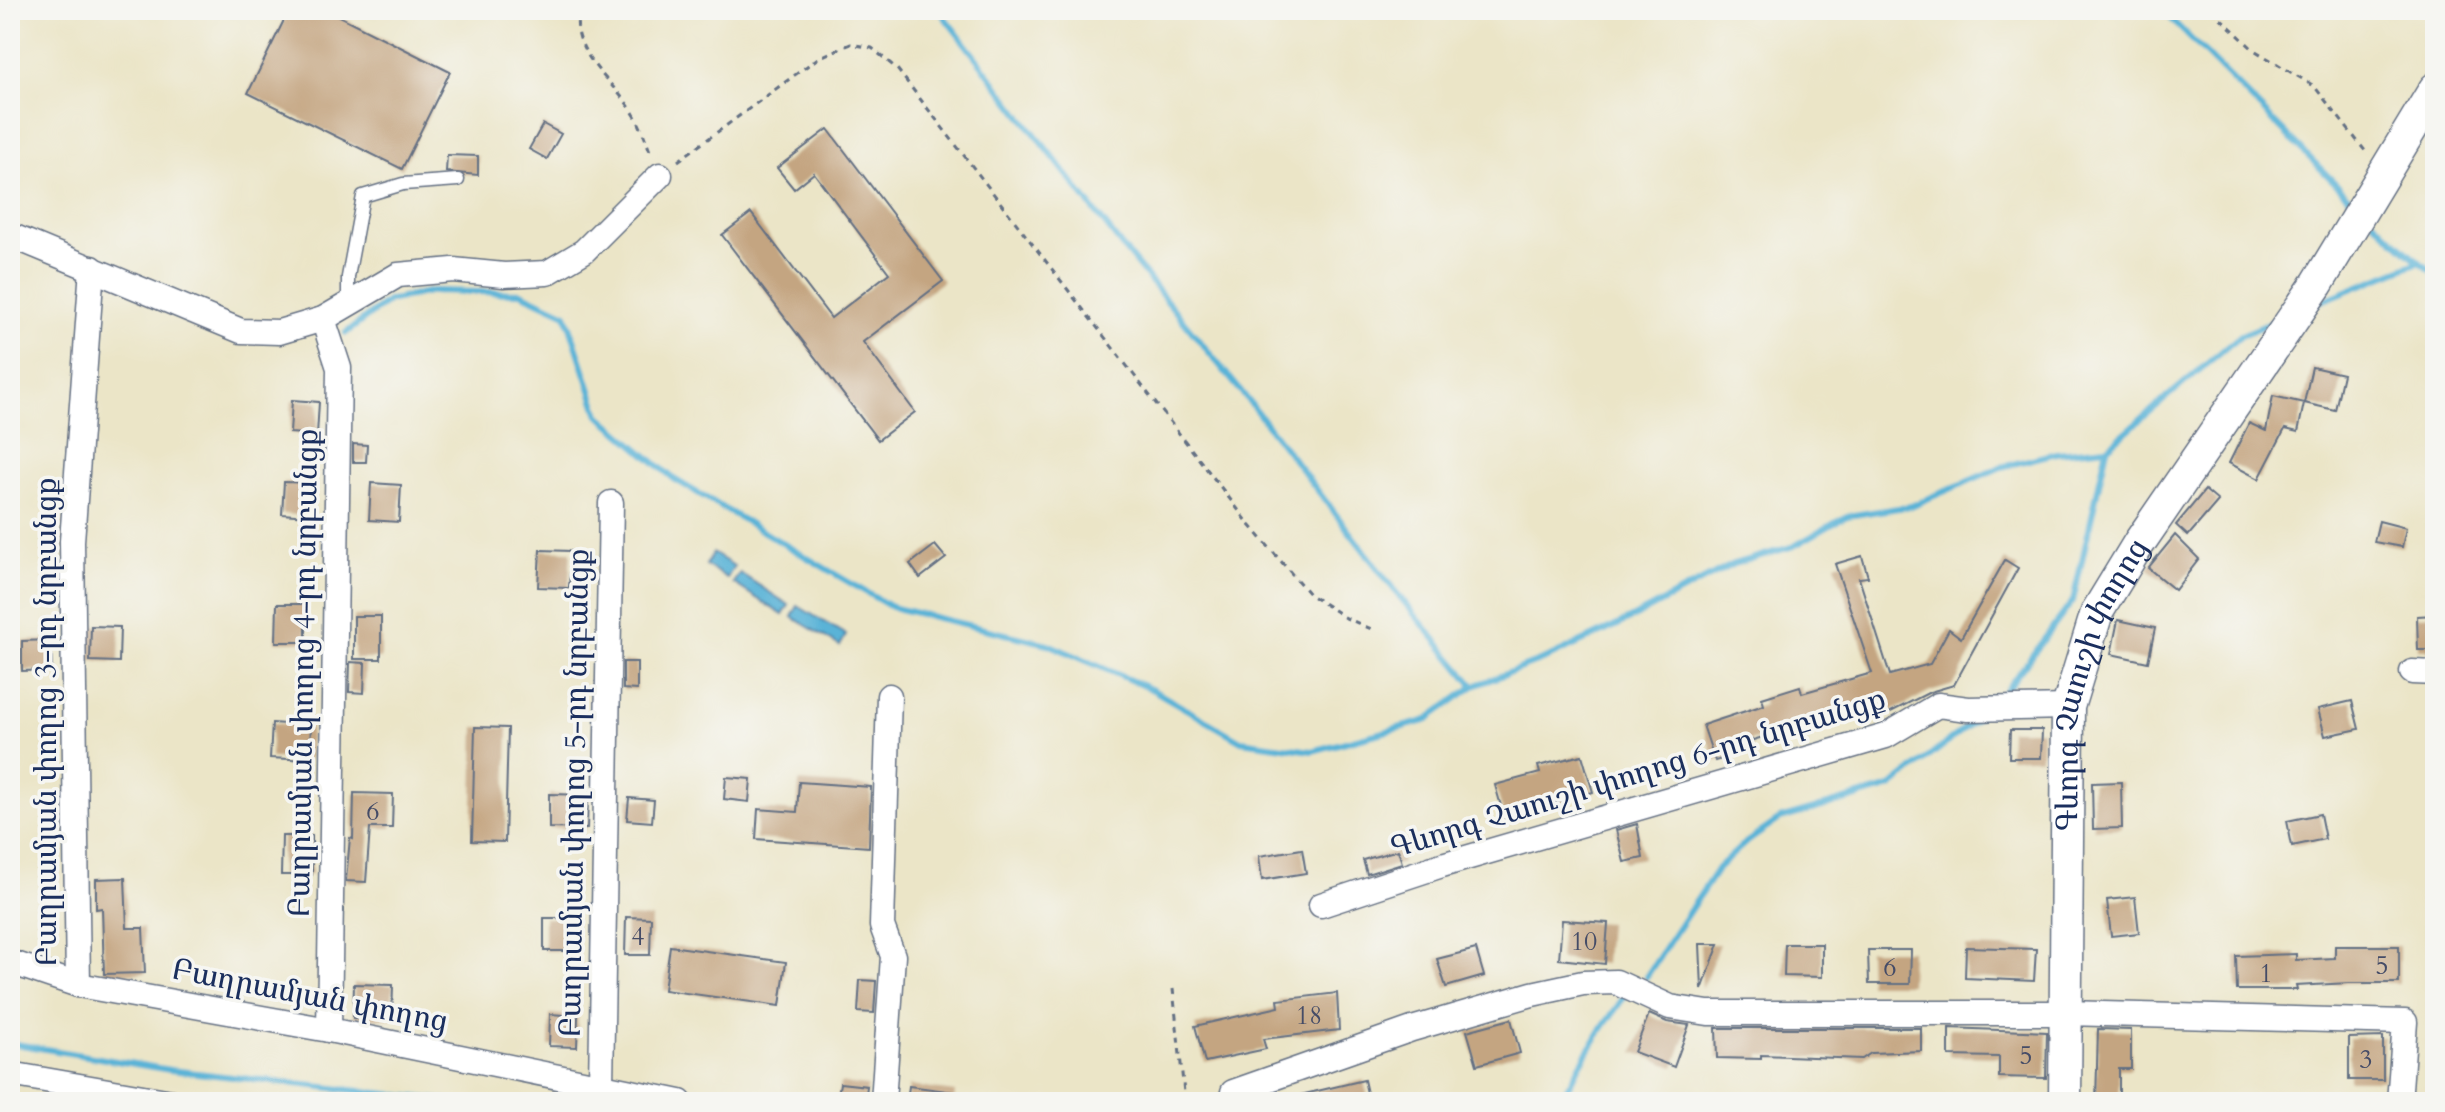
<svg xmlns="http://www.w3.org/2000/svg" width="2445" height="1112" font-family="Cardo,'Noto Serif Armenian',serif">
<style>
.water{fill:#5ab3d7;stroke:#3a719a;stroke-width:2}
.lines{fill:none;stroke-linecap:round;stroke-linejoin:round}
.stream{stroke:#5ab3d7;stroke-width:6}
.building{fill:#c4a581}
.service-casing{stroke:#646f83;stroke-width:15}
.minor-casing{stroke:#646f83;stroke-width:27}
.secondary-casing{stroke:#646f83;stroke-width:35}
.path{stroke:#646f83;stroke-width:3;stroke-dasharray:6 6;stroke-linecap:butt}
.service{stroke:#fff;stroke-width:12}
.minor{stroke:#fff;stroke-width:24}
.secondary{stroke:#fff;stroke-width:32}
.labels{text-anchor:middle;stroke-width:7;stroke-linejoin:round;paint-order:stroke}
.number-label{font-size:26px;fill:#454c67}
.street-label{font-size:30px;fill:#1b2f5e;stroke:#f6f6f2}
</style>
<rect width="100%" height="100%" fill="#f6f6f2"/>
<filter id="ink" filterUnits="userSpaceOnUse"><feTurbulence type="fractalNoise" baseFrequency=".0125" numOctaves="2"/><feDisplacementMap in="SourceGraphic" scale="16" xChannelSelector="R" yChannelSelector="G"/><feConvolveMatrix kernelMatrix="1 2 1 2 8 2 1 2 1" color-interpolation-filters="sRGB"/></filter>
<filter id="wash" filterUnits="userSpaceOnUse"><feTurbulence type="fractalNoise" baseFrequency=".006" numOctaves="4" result="noise"/><feDisplacementMap in="SourceGraphic" scale="32" xChannelSelector="R" yChannelSelector="G"/><feGaussianBlur stdDeviation="1.8" result="paint"/><feColorMatrix in="noise" values="0 0 0 0 0 0 0 0 0 0 0 0 0 0 0 0 0 1.4 0 .05"/><feComposite in="paint" operator="in"/></filter>
<g filter="url(#wash)">
<rect width="100%" height="100%" fill="#ebe5c7"/>
<g class="water">
<path d="M713,553L734,566L727,578L706,565Z"/>
<path d="M740,573L789,605L783,615L733,583Z"/>
<path d="M798,606L846,635L840,646L792,617Z"/>
</g>
<g class="lines">
<g class="stream">
<path d="M939,10L1125,250L1244,395L1395,591L1474,686"/>
<path d="M2162,10L2354,202"/>
<path d="M2368,216L2419,262L2435,273"/>
<path d="M2319,302L2419,262"/>
<path d="M346,333L388,301L433,291L521,293L566,314L599,415L674,479L823,567L891,607L1048,644L1153,690L1241,741L1312,751L1425,721L1474,686L1550,657L1622,623L1734,564L1794,546L1847,516L1911,506L2001,467L2056,453L2107,448"/>
<path d="M1996,703L2073,601L2107,448L2241,335L2276,321"/>
<path d="M1646,977L1718,868L1744,844L1780,819L1891,787L1978,718"/>
<path d="M10,1043L170,1070L458,1102"/>
<path d="M1559,1102L1599,1033L1626,994"/>
</g>
</g>
<g id="blocks">
<g class="building">
<path d="M289,10H327L450,72L402,169L248,93Z"/>
<path d="M543,124L561,134L547,159L529,149Z"/>
<path d="M828,129L943,281L863,342L915,412L878,440L722,235L751,213L831,318L889,273L814,173L794,189L777,168Z"/>
<path d="M447,155L478,156V175L446,172Z"/>
<path d="M2312,367L2343,374L2335,410L2304,403Z"/>
<path d="M2273,396L2304,403L2298,432L2285,429L2259,479L2229,463L2249,423L2266,431Z"/>
<path d="M292,400L319,402L317,435L290,433Z"/>
<path d="M353,444L367,445L366,462H353Z"/>
<path d="M284,482L311,483L308,516L282,514Z"/>
<path d="M371,483L401,485L399,522L369,520Z"/>
<path d="M2205,490L2218,501L2188,536L2176,525Z"/>
<path d="M2379,521L2406,528L2402,547L2374,542Z"/>
<path d="M2175,535L2199,559L2175,590L2148,568Z"/>
<path d="M935,545L946,558L920,578L910,564Z"/>
<path d="M540,550L571,551L569,588L538,587Z"/>
<path d="M1862,556L1868,577L1859,578L1890,675L1930,664L1949,629L1961,638L2005,560L2018,568L1954,685L1930,692L1887,714L1880,701L1750,741L1753,749L1715,761L1703,725L1764,705L1762,698L1800,686L1802,693L1872,673L1835,564Z"/>
<path d="M277,604H306V642H276Z"/>
<path d="M2435,615V650H2418L2417,616Z"/>
<rect x="354" y="616" width="27" height="43"/>
<path d="M2118,620L2155,628L2148,662L2111,654Z"/>
<path d="M91,626L120,627L119,662L90,661Z"/>
<path d="M51,640L52,670L22,671V641Z"/>
<path d="M350,662L365,663L364,693L349,692Z"/>
<path d="M623,662H637V690L623,689Z"/>
<path d="M2352,701L2359,729L2325,736L2318,709Z"/>
<path d="M272,723L311,726L309,760L270,758Z"/>
<path d="M475,727L508,728L505,842L472,841Z"/>
<path d="M2010,730H2042L2041,758H2009Z"/>
<path d="M1582,755L1593,792L1543,806L1544,810L1505,820L1495,785L1540,773L1538,766Z"/>
<path d="M726,777L751,779L749,802L724,799Z"/>
<path d="M799,782L871,787L869,847L756,839L758,809L797,812Z"/>
<path d="M2121,782L2122,828L2093,829L2092,783Z"/>
<path d="M354,793L393,794L392,828H370L366,882L346,881L350,838L353,839Z"/>
<path d="M549,794L588,795L587,829L549,828Z"/>
<path d="M629,798L654,800L652,822L627,820Z"/>
<path d="M2320,814L2325,839L2292,846L2287,821Z"/>
<path d="M1637,824L1643,858L1624,862L1616,830Z"/>
<path d="M282,836H312V875H281Z"/>
<path d="M1302,849L1306,873L1262,880L1259,856Z"/>
<path d="M1398,850L1402,863L1367,874L1363,860Z"/>
<path d="M125,878L127,928H143L145,973L104,974L102,908L96,909V879Z"/>
<path d="M2135,897L2139,933L2111,936L2107,900Z"/>
<path d="M626,917L651,918L650,955H625Z"/>
<rect x="544" y="918" width="32" height="33"/>
<path d="M1562,920L1608,923L1605,964L1559,959Z"/>
<path d="M1700,944H1719L1702,990V989Z"/>
<path d="M1785,944H1822V977L1784,976Z"/>
<path d="M670,946L786,962L780,1006L664,990Z"/>
<path d="M2335,946H2399V983H2349L2296,986L2297,990H2237L2236,956L2296,954V960L2335,958Z"/>
<path d="M1966,947L2036,949L2034,981L1965,978Z"/>
<path d="M1476,949L1484,976L1446,987L1437,959Z"/>
<path d="M1868,950H1911L1910,984H1869Z"/>
<path d="M860,980L876,981L874,1013L858,1012Z"/>
<path d="M354,984L393,985L392,1019L353,1018Z"/>
<path d="M1337,993L1339,1030L1263,1039L1266,1049L1205,1062L1195,1026L1279,1007L1278,1000Z"/>
<path d="M550,1014L578,1016L577,1047L549,1046Z"/>
<path d="M1649,1014L1667,1022L1689,1025L1674,1067L1634,1052Z"/>
<path d="M1511,1019L1520,1053L1477,1065L1467,1031Z"/>
<path d="M1716,1028H1921V1051L1871,1053L1862,1059L1761,1055V1059L1717,1058Z"/>
<path d="M1949,1028L2047,1032L2046,1078L1999,1077V1057L1949,1056Z"/>
<path d="M2098,1029L2131,1030V1069H2119V1102H2096Z"/>
<path d="M2383,1037V1080H2349V1038Z"/>
<path d="M1364,1080L1369,1102H1297L1296,1096Z"/>
<path d="M840,1083L867,1086L865,1102H837Z"/>
<path d="M909,1086L955,1092L954,1102H907Z"/>
</g>
</g>
</g>
<g filter="url(#ink)">
<use href="#blocks" fill-opacity="0" stroke="#646f83" stroke-width="2"/>
<g class="lines">
<defs>
<path id="service" d="M348,305V277L363,196L403,184L458,180"/>
<g id="minor">
<path d="M10,235L241,331L279,332L323,319L398,275L453,270L504,275L547,273L584,251L660,175"/>
<path d="M323,319L339,368L329,1030"/>
<path d="M2412,672L2435,673"/>
<path d="M1321,905L1442,865L1886,736L1938,705L1968,709L2068,707"/>
<path d="M10,962L78,985L329,1030L680,1102"/>
<path d="M78,985L72,541L92,268"/>
<path d="M10,1074L172,1102"/>
<path d="M601,1084L611,503"/>
<path d="M1233,1092L1412,1029L1532,994L1583,983L1616,982L1670,1007L1708,1013H2066L2405,1022L2399,1102"/>
<path d="M883,1102L893,956L882,926L889,696"/>
</g>
<g id="secondary">
<path id="s1" d="M2065,1102L2068,707L2097,612L2139,543L2317,284L2435,89"/>
</g>
</defs>
<use href="#service" class="service-casing"/>
<use href="#minor" class="minor-casing"/>
<use href="#secondary" class="secondary-casing"/>
<g class="path">
<path d="M579,10C568,53 616,83 634,114C642,127 646,142 652,156"/>
<path d="M2212,10L2254,50L2314,86L2366,152"/>
<path d="M678,161L818,58L851,44L872,48L897,69L1250,525L1309,594L1346,618L1376,631"/>
<path d="M1173,989L1185,1102"/>
</g>
<use href="#service" class="service"/>
<use href="#minor" class="minor"/>
<use href="#secondary" class="secondary"/>
</g>
</g>
<g class="labels">
<g class="number-label">
<text x="373" y="820">6</text>
<text x="638" y="945">4</text>
<text x="1584" y="950">10</text>
<text x="2382" y="974">5</text>
<text x="1890" y="976">6</text>
<text x="2266" y="982">1</text>
<text x="1309" y="1024">18</text>
<text x="2026" y="1064">5</text>
<text x="2366" y="1068">3</text>
</g>
<g class="street-label">
<text transform="translate(303 673) rotate(-89)" y="10">Բաղրամյան փողոց 4-րդ նրբանցք</text>
<text dy="10" stroke="none"><textPath href="#s1" startOffset="424">Գևորգ Չաուշի փողոց</textPath></text>
<text transform="translate(46 722) rotate(-90)" y="10">Բաղրամյան փողոց 3-րդ նրբանցք</text>
<text transform="translate(1638 773) rotate(-17)" y="10">Գևորգ Չաուշի փողոց 6-րդ նրբանցք</text>
<text transform="translate(574 793) rotate(-89)" y="10">Բաղրամյան փողոց 5-րդ նրբանցք</text>
<text transform="translate(310 995) rotate(11)" y="10">Բաղրամյան փողոց</text>
</g>
</g>
<rect width="2445" height="1112" fill="none" stroke="#f6f6f2" stroke-width="40"/>
</svg>
